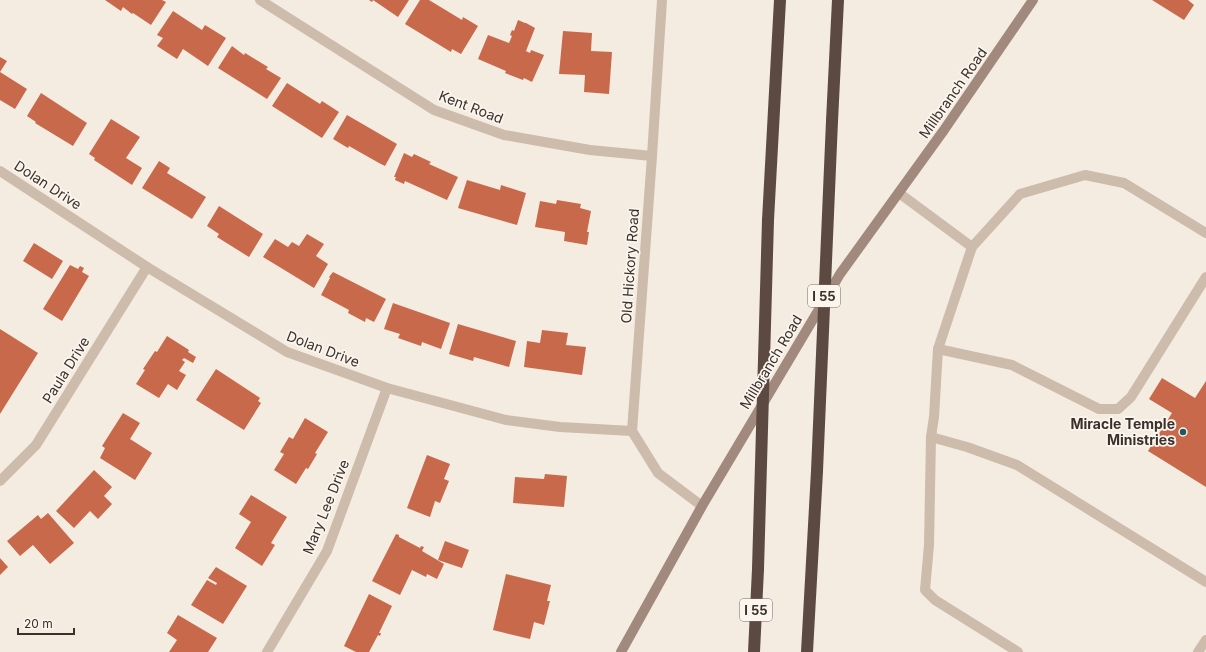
<svg xmlns="http://www.w3.org/2000/svg" width="1206" height="652" font-family="Inter,sans-serif">
<style>
.building{fill:#c8694b}
.lines{fill:none;stroke-linecap:round;stroke-linejoin:round}
.lane{stroke:#cdbbac;stroke-width:10}
.street{stroke:#cdbbac;stroke-width:10}
.secondary{stroke:#a18a7d;stroke-width:10}
.highway{stroke:#5c4a42;stroke-width:12}
.highway-bridge{stroke:#5c4a42;stroke-width:12}
.poi-dot{fill:#1f5a5e;stroke:#fbf5ee;stroke-width:1.5}
.labels{text-anchor:middle;stroke-width:3.5;stroke-linejoin:round;paint-order:stroke}
.shield{fill:#fbf5ee;stroke:#756b66;stroke-width:1}
.shield-label{font-size:13px;font-weight:bold;fill:#3b302b}
.street-label{font-size:14px;fill:#3b302b;stroke:#fbf5ee}
.poi-label{font-size:14px;font-weight:bold;fill:#3b302b;stroke:#fbf5ee;text-anchor:end}
</style>
<rect width="100%" height="100%" fill="#f4ebe1"/>
<g class="building">
<path d="M105,0H162L166,2L151,25L133,13L132,14L123,7L121,11Z"/>
<path d="M369,0H409L398,17L373,0L372,2Z"/>
<path d="M420,0H429L462,20L463,17L478,26L461,54L452,49L451,52L405,24Z"/>
<path d="M1152,0H1188L1194,5L1184,20Z"/>
<path d="M173,11L202,30L205,25L226,38L208,66L183,49L177,59L157,46L163,38L157,35Z"/>
<path d="M518,20L525,23H526L535,28L526,51L530,53L531,50L544,55L532,82L524,78L523,80L505,73L506,71L478,59L488,35L509,43L512,36L510,35L512,30L514,31Z"/>
<path d="M563,31L592,33L591,51L612,52L609,94L584,92L585,75L559,74Z"/>
<path d="M232,46L244,55L245,53L268,67L266,69L281,78L267,99L218,68Z"/>
<path d="M0,57L7,61L0,72L27,89L15,109L0,100Z"/>
<path d="M287,83L320,104L322,101L339,112L322,138L272,106Z"/>
<path d="M41,93L87,123L73,146L35,123L36,122L27,116Z"/>
<path d="M347,115L397,144L385,166L379,163L349,146L348,148L333,139Z"/>
<path d="M111,119L140,137L126,158L142,168L132,185L94,160L95,158L89,154Z"/>
<path d="M404,153L412,157L414,154L431,162L429,164L458,177L447,200L405,181L404,184L395,180L396,177H394Z"/>
<path d="M159,161L170,168L167,173L206,197L192,219L142,188Z"/>
<path d="M467,180L500,190L501,185L526,193L517,225L458,208Z"/>
<path d="M557,200L581,204L580,208L591,211L587,232H589L587,245L564,241L565,232L535,227L540,201L556,204Z"/>
<path d="M219,206L263,234L249,257L217,237L219,234L207,226Z"/>
<path d="M307,234L324,244L316,256L328,264L314,288L263,257L275,239L288,247L292,242L299,246Z"/>
<path d="M34,243L63,261L52,279L23,261Z"/>
<path d="M70,265L78,269L80,266L84,268L82,272L89,276L62,321L43,309Z"/>
<path d="M333,272L386,299L374,322L366,318L365,322L348,313L349,310L321,295L330,278L329,277Z"/>
<path d="M393,303L450,323L441,349L422,342L421,346L398,338L400,334L384,329Z"/>
<path d="M458,324L516,341L509,367L474,357L473,361L449,354Z"/>
<path d="M0,329L38,353L0,414Z"/>
<path d="M542,330L568,333L566,345L586,347L582,375L524,367L527,341L540,343Z"/>
<path d="M167,336L189,350L188,352L196,357L193,363L184,358L182,360L185,362L179,371L186,375L177,390L168,384L159,398L136,384L145,370L143,369L155,351L157,352Z"/>
<path d="M216,369L260,398L258,401L261,403L244,430L196,400Z"/>
<path d="M1162,378L1195,398L1206,381V487L1148,451L1172,413L1149,399Z"/>
<path d="M123,413L140,423L130,439L152,453L135,480L100,458L105,448L102,446Z"/>
<path d="M305,418L328,432L315,453L317,454L308,469L306,468L296,484L274,470L284,454L280,452L289,437L293,439Z"/>
<path d="M427,455L450,464L444,479L449,481L440,503L435,501L430,517L407,508Z"/>
<path d="M94,470L112,487L104,496L112,504L98,519L90,511L74,528L56,511Z"/>
<path d="M545,474L567,476L564,507L513,503L515,477L544,479Z"/>
<path d="M251,495L287,517L271,543L275,545L262,566L235,548L251,522L239,514Z"/>
<path d="M48,513L74,543L50,564L33,545L20,556L7,541L38,515L41,519Z"/>
<path d="M396,534L399,535V537L420,548L421,546L424,547L422,551L444,564L437,579L427,574L426,577L412,570L400,595L372,581Z"/>
<path d="M445,541L469,550L462,568L438,560Z"/>
<path d="M0,558L8,567L0,575Z"/>
<path d="M216,567L247,586L223,624L191,605L207,580L216,585L217,583L208,578Z"/>
<path d="M506,574L551,585L547,601H550L544,625L534,622L530,639L493,630Z"/>
<path d="M369,594L392,606L379,633H381L380,636L378,635L369,652H356L344,646Z"/>
<path d="M178,615L217,638L208,652H169L177,640L167,633Z"/>
</g>
<g class="lines">
<g class="lane">
<path d="M899,193L972,247"/>
<path d="M1206,233L1124,183L1085,175L1020,194L972,247L938,349L934,417L931,437L967,447L1017,465L1206,582"/>
<path d="M938,349L1012,365L1099,409H1118L1131,397L1206,277"/>
<path d="M931,437L929,545L925,590L935,600L1018,652"/>
<path d="M1198,652L1206,640"/>
</g>
<g class="street">
<path d="M260,0L434,110L504,135L590,150L652,156"/>
<path d="M662,0L652,156L632,431L658,473L702,506"/>
<path d="M0,171L147,267L287,352L387,388L506,420L560,427L632,431"/>
<path d="M0,481L36,445L147,267"/>
<path d="M267,652L327,551L387,388"/>
</g>
<path class="secondary" d="M621,652L702,506L840,274L944,130L1033,0"/>
<g class="highway">
<path d="M832,121L838,0"/>
<path d="M768,220L780,0"/>
<path d="M754,652L758,569"/>
<path d="M807,652L817,471"/>
</g>
<g class="highway-bridge">
<path d="M817,471L832,121"/>
<path d="M758,569L768,220"/>
</g>
</g>
<circle class="poi-dot" cx="1183" cy="432" r="4"/>
<g class="labels">
<g class="shield">
<rect x="808" y="285" width="32" height="22" rx="3"/>
<rect x="740" y="599" width="32" height="22" rx="3"/>
</g>
<g class="shield-label">
<text x="824" y="301">I 55</text>
<text x="756" y="615">I 55</text>
</g>
<g class="street-label">
<text transform="translate(953 93) rotate(-55)" y="5">Millbranch Road</text>
<text transform="translate(471 107) rotate(21)" y="5">Kent Road</text>
<text transform="translate(48 185) rotate(33)" y="5">Dolan Drive</text>
<text transform="translate(630 266) rotate(-86)" y="5">Old Hickory Road</text>
<text transform="translate(323 349) rotate(21)" y="5">Dolan Drive</text>
<text transform="translate(771 362) rotate(-59)" y="5">Millbranch Road</text>
<text transform="translate(66 370) rotate(-58)" y="5">Paula Drive</text>
<text transform="translate(326 507) rotate(-68)" y="5">Mary Lee Drive</text>
</g>
<g class="poi-label">
<text x="1175" y="429">Miracle Temple<tspan x="1175" dy="16">Ministries</tspan></text>
</g>
</g>
<path d="M18 628v6h56v-6" fill="none" stroke="#3b302b" stroke-width="2"/>
<text x="24" y="628" font-size="12" fill="#3b302b" stroke="#fbf5ee" stroke-width="3" paint-order="stroke">20 m</text>
</svg>
